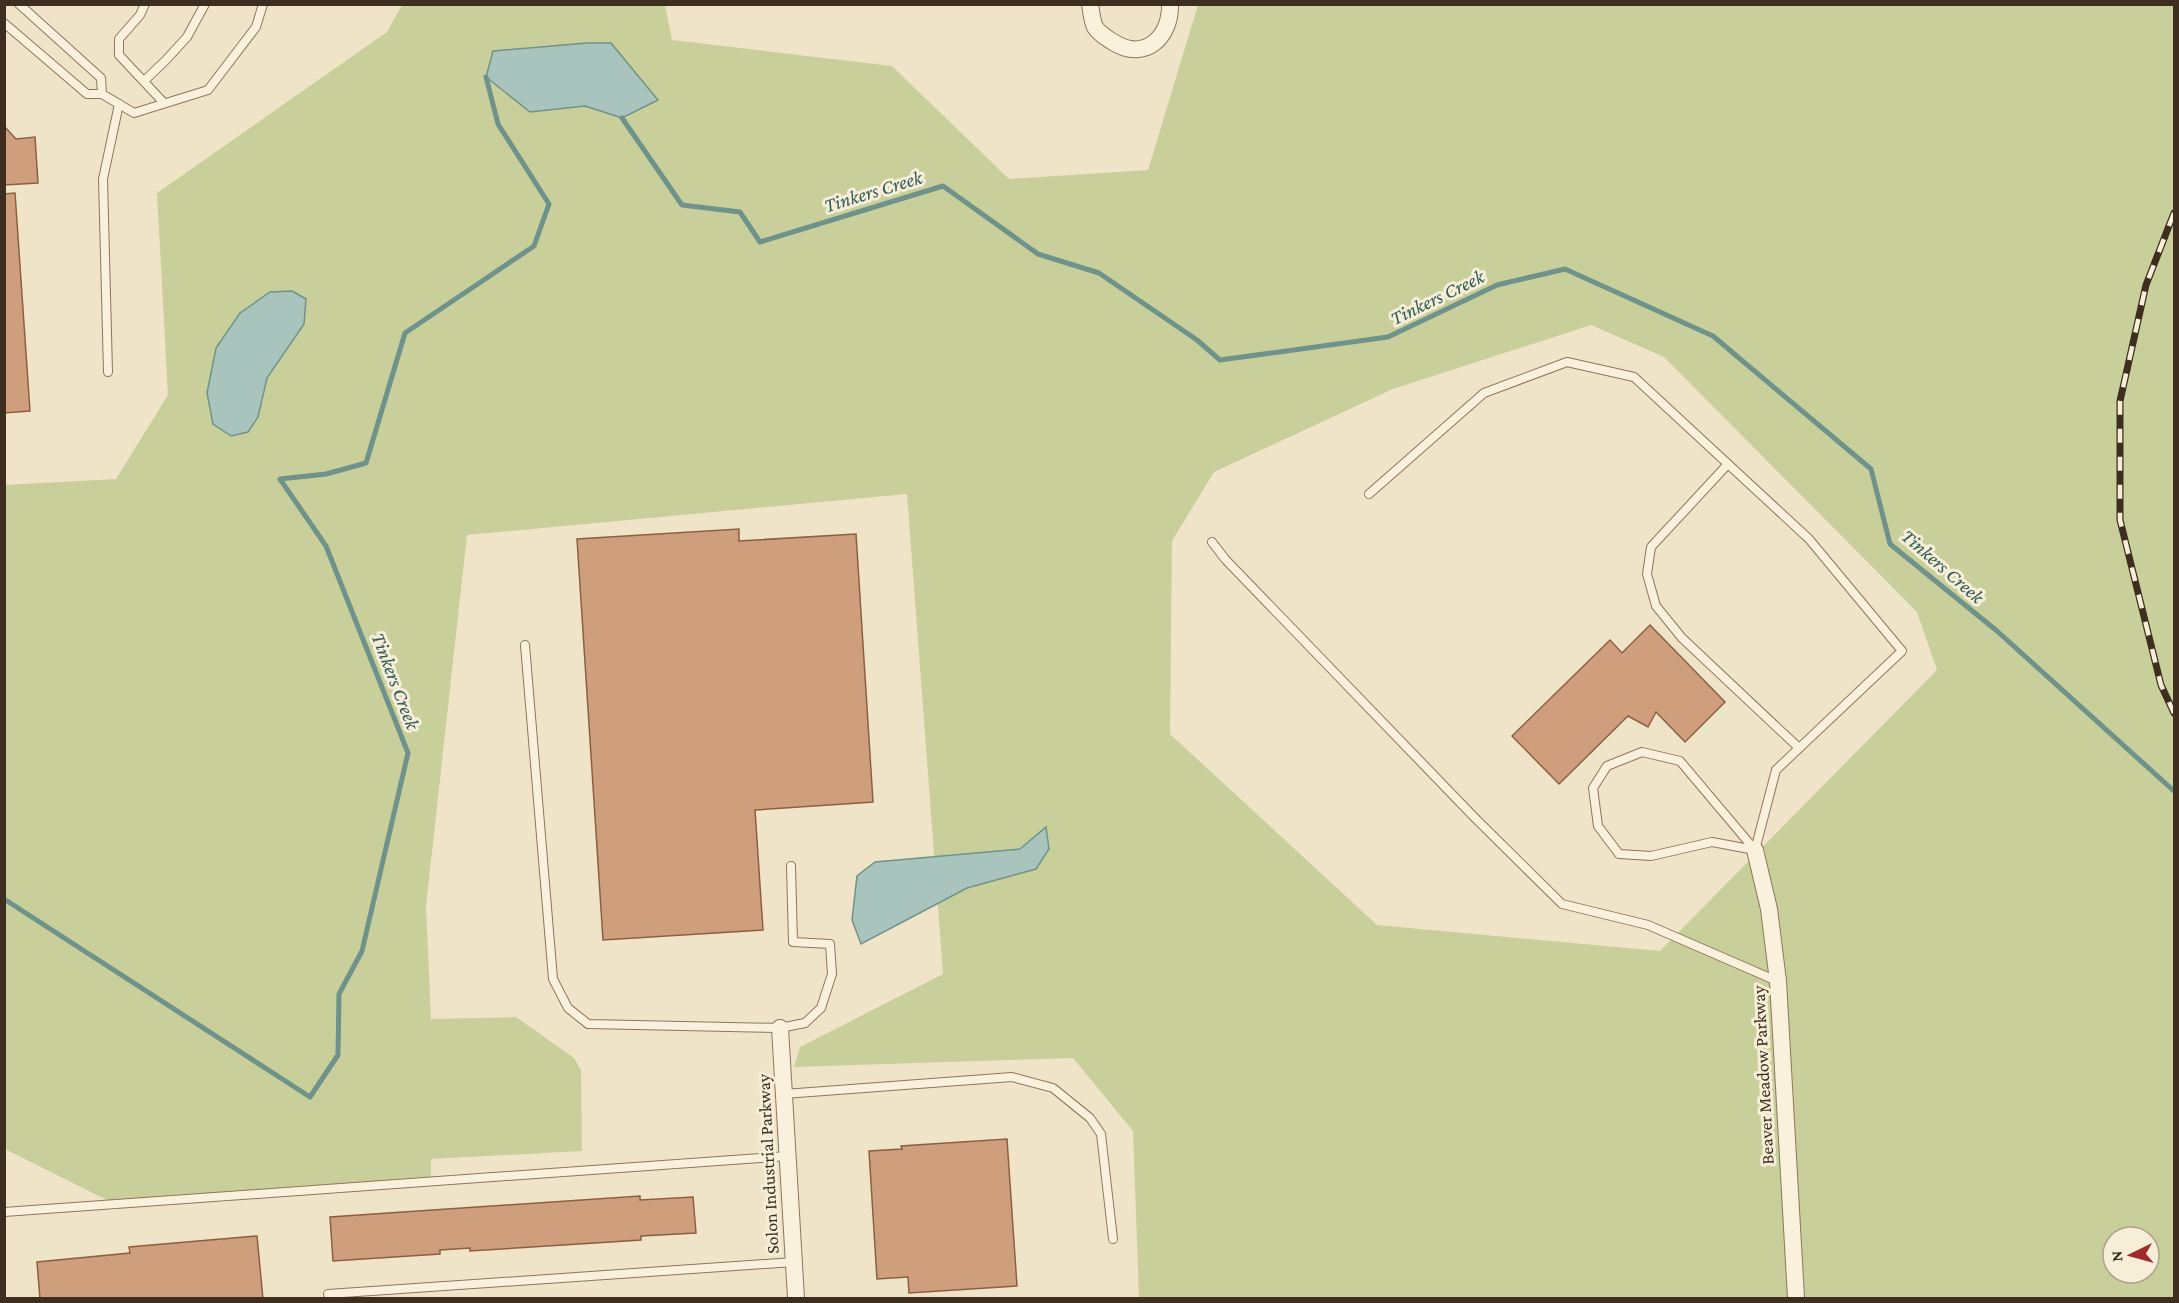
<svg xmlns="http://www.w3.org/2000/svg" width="2179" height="1303" font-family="'Crimson Pro',serif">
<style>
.green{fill:#c9cf9b;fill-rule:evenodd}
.water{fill:#a9c4bc;stroke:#6f938a;stroke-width:1.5}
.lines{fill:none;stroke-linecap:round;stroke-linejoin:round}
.stream{stroke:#6f938a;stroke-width:5}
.building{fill:#cf9f7d;stroke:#8d5f41;stroke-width:1.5}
.service-casing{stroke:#8d765c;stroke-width:10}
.minor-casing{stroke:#8d765c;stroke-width:18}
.service{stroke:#faf1dc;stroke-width:8}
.minor{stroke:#faf1dc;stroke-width:16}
.rail-casing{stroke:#3d2e20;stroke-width:7}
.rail{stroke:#f7eed8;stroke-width:4.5;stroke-dasharray:14;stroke-linecap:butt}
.labels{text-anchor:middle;stroke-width:6;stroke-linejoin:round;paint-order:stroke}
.street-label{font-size:18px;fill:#3d2e20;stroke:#f7eed8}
.water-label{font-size:20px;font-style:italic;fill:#2f5d5a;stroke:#f7eed8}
</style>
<rect width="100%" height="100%" fill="#f0e4c8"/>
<path class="green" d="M402,5H665L672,40L892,66L1009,179L1148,170L1198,5H2174V1298H1139L1133,1131L1073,1058L794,1067L800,1047L943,974L907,494L467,535L426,906L431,1019L516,1017L574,1058L581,1070L582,1151L431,1159V1181L115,1204L5,1149L4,485L116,479L168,395L157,193L387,32ZM587,43L611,44L622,118L585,106L530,112L493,51ZM270,292L304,324L267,378L216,348L240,313ZM1591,325L1664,357L1917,612L1937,670L1660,951L1377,925L1170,734L1172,541L1214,472L1393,389ZM2113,1237H2149V1273H2113Z"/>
<g class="water">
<path d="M587,43H611L658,100L622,118L585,106L530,112L486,77L493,51Z"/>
<path d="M292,291L306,299L304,324L267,378L258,417L248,432L231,436L213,424L207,393L216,348L240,313L270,292Z"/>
<path d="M1046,827L1049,849L1036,869L967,888L861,944L852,920L857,876L875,862L1020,849Z"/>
</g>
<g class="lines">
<g class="stream">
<path d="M622,118L682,205L740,212L760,242L943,186L1038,254L1099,273L1197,340L1220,360L1388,337L1497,285L1565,269L1713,336L1871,469L1890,544L1997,631L2174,791"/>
<path d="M4,899L310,1097L338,1055L339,994L362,951L408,753L326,546L280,479L326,474L366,463L405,333L534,246L549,204L498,124L486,77"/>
</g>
</g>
<g class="building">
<path d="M4,126L16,139L35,137L38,183L4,185Z"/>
<path d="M15,193L30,411L4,413V194Z"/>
<path d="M739,529V541L856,534L873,802L755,810L763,930L603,940L577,539Z"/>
<path d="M1650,625L1725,702L1685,742L1656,712L1648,727L1628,716L1559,784L1512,736L1610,640L1622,653Z"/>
<path d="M1007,1139L1017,1286L909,1293L908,1277L877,1279L869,1151L902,1149L901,1146Z"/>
<path d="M640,1196V1200L693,1197L696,1233L641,1236V1240L470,1251V1248L440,1250V1254L333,1261L330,1217Z"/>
<path d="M257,1236L263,1299H40L37,1262L130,1253L129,1247Z"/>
</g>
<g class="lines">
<defs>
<g id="service">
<path d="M145,4L140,15L119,39V55L164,103"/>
<path d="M4,23L87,94H102L101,78L19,4"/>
<path d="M144,81L166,60L187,37L205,4"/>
<path d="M102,94L134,113L208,90L256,27L263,4"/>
<path d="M108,372L103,179L119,104"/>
<path d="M1728,464L1651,547L1647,574L1656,606L1682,638L1799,748"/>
<path d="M1369,494L1484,393L1567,362L1634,377L1809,539L1902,651L1776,770L1755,850"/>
<path d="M1212,542L1225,559L1475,818L1562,904L1648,925L1777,981"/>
<path d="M525,645L553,979L568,1008L588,1024L780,1028L805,1023L821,1008L832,974L830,944L793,942L791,866"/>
<path d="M1642,752L1680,761L1755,850L1712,842L1651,856L1619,854L1598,826L1593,788L1607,766Z"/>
<path d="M784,1094L1012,1077L1053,1088L1090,1118L1101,1134L1113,1239"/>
<path d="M4,1212L788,1156"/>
<path d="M328,1294L794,1262"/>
</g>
<g id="minor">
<path d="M1090,4C1091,11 1092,21 1095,27C1099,34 1107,38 1113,42C1144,62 1171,38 1170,4"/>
<path d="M1755,850L1769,909L1778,981L1796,1298"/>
<path d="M780,1028L796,1298"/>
</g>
</defs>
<use href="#service" class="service-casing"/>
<use href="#minor" class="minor-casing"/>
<use href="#service" class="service"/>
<use href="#minor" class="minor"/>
<defs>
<path id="rail" d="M2174,213L2146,285L2120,401V520L2161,685L2174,713"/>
</defs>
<use href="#rail" class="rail-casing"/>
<use href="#rail" class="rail"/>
</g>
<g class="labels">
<g class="street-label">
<text transform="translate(1763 1075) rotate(-93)" y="6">Beaver Meadow Parkway</text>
<text transform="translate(768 1164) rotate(-93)" y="6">Solon Industrial Parkway</text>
</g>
<g class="water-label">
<text transform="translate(873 191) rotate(-17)" y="7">Tinkers Creek</text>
<text transform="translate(1437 297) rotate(-26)" y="7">Tinkers Creek</text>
<text transform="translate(1943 566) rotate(41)" y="7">Tinkers Creek</text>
<text transform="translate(396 681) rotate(69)" y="7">Tinkers Creek</text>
</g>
</g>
<rect width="2179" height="1303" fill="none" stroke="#3d2e20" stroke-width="12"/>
<g transform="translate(2131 1255) rotate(265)"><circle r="28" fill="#f7eed8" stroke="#ada18e" stroke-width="1.5"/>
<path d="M0-4.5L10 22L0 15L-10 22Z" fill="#9e2a2b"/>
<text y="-9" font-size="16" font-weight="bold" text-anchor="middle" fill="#3d2e20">N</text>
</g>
</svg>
